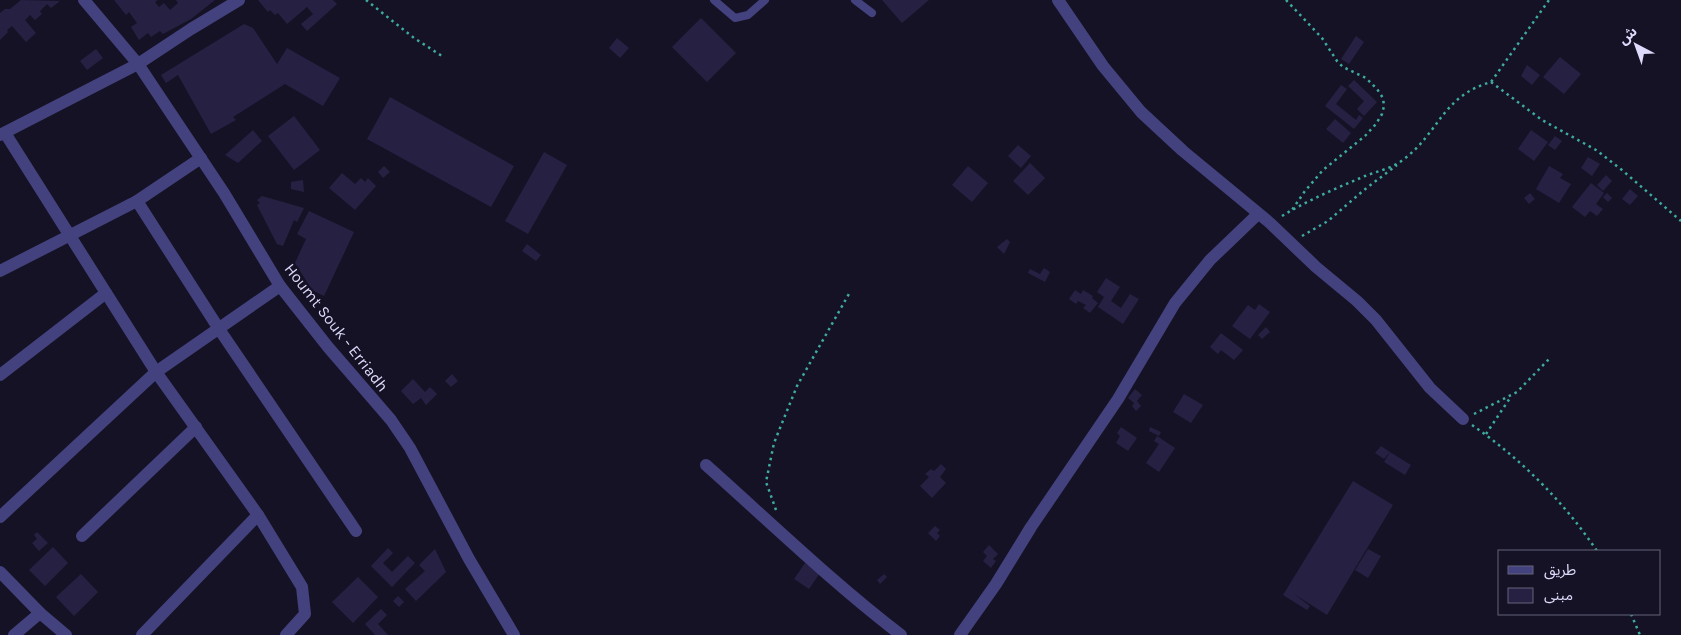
<svg xmlns="http://www.w3.org/2000/svg" width="1681" height="635" font-family="Karla,'Noto Sans Arabic',sans-serif">
<style>
.building{fill:#262043}
.lines{fill:none;stroke-linecap:round;stroke-linejoin:round}
.path{stroke:#3eaba1;stroke-width:2.5;stroke-dasharray:2.5 4;stroke-linecap:butt}
.service{stroke:#43427e;stroke-width:8}
.minor{stroke:#43427e;stroke-width:12}
.tertiary{stroke:#43427e;stroke-width:12}
.labels{text-anchor:middle;stroke-width:4.5;stroke-linejoin:round;paint-order:stroke}
.street-label{font-size:16px;fill:#dddafb;stroke:#151225}
</style>
<rect width="100%" height="100%" fill="#151225"/>
<g class="building">
<path d="M21,0L60,1L51,8L47,4L40,11L42,14L35,20L30,15L25,20L36,33L26,42L12,26L7,30L8,32L0,40V13L5,9H10Z"/>
<path d="M114,0H158L155,2L159,7L164,3L170,10L178,3L176,0H215L191,19L163,34L160,31L151,37L148,33L139,40L131,27L137,23L129,12L126,15Z"/>
<path d="M258,0H333L337,4L307,31L301,24L313,14L307,7L287,24L278,13L275,15L270,10L268,12Z"/>
<path d="M882,0H929L902,23Z"/>
<path d="M701,18L736,53L707,82L672,47Z"/>
<path d="M244,24L253,28L277,64L287,48L340,78L323,106L285,84L233,117L236,120L211,134L178,75L166,83L161,75Z"/>
<path d="M1356,36L1364,42L1349,64L1341,59Z"/>
<path d="M617,38L629,48L620,58L609,48Z"/>
<path d="M96,49L103,58L87,70L80,61Z"/>
<path d="M1560,57L1581,74L1564,94L1543,77Z"/>
<path d="M1527,65L1540,75L1532,85L1521,76Z"/>
<path d="M1354,80L1377,102L1364,116L1357,109L1364,101L1348,86Z"/>
<path d="M1341,85L1347,89L1336,104L1356,120L1359,115L1363,118L1354,129L1325,106Z"/>
<path d="M390,97L514,166L491,207L367,139Z"/>
<path d="M294,116L320,150L294,170L268,136Z"/>
<path d="M1335,119L1351,133L1343,143L1326,129Z"/>
<path d="M253,130L262,141L238,163L225,155Z"/>
<path d="M1531,130L1548,142L1534,161L1518,149Z"/>
<path d="M1555,136L1562,141L1555,150L1548,145Z"/>
<path d="M1018,145L1031,156L1021,168L1008,156Z"/>
<path d="M544,152L567,165L528,234L505,221Z"/>
<path d="M1588,157L1600,164L1592,176L1581,168Z"/>
<path d="M1030,163L1045,178L1028,195L1013,181Z"/>
<path d="M384,166L390,172L383,178L378,172Z"/>
<path d="M968,166L988,183L972,202L952,185Z"/>
<path d="M1549,166L1563,174L1560,178L1571,184L1559,203L1536,189Z"/>
<path d="M342,173L355,184L361,178L365,182L368,178L376,186L355,210L329,188Z"/>
<path d="M1606,175L1612,181L1603,191L1597,185Z"/>
<path d="M303,180L304,192L291,189V182Z"/>
<path d="M1591,183L1604,193L1596,204L1603,209L1597,216L1590,211L1585,217L1572,207Z"/>
<path d="M1630,189L1638,196L1630,205L1622,199Z"/>
<path d="M1530,193L1535,199L1529,204L1524,198Z"/>
<path d="M1607,193L1612,198L1608,202L1603,197Z"/>
<path d="M262,196L304,208L297,222L294,220L283,246L277,244L257,205L260,203L257,200Z"/>
<path d="M309,211L354,232L324,296L312,290L295,263L306,239L297,234Z"/>
<path d="M1007,239L1010,242L1004,254L997,247Z"/>
<path d="M527,244L541,255L536,261L522,251Z"/>
<path d="M1044,268L1050,272L1045,282L1028,273L1030,269L1040,274Z"/>
<path d="M1106,278L1120,287L1111,301L1121,308L1130,294L1139,299L1123,324L1098,307L1104,297L1097,292Z"/>
<path d="M1075,290L1081,294L1083,290L1093,296L1092,298L1098,303L1090,313L1083,308L1086,305L1078,301L1076,304L1069,299Z"/>
<path d="M1259,304L1270,312L1250,339L1232,326L1248,305L1255,310Z"/>
<path d="M1266,327L1270,332L1262,339L1258,335Z"/>
<path d="M1221,333L1243,350L1234,360L1221,350L1218,354L1210,347Z"/>
<path d="M452,374L458,381L451,387L445,381Z"/>
<path d="M413,379L425,392L430,387L437,394L426,405L421,398L413,404L401,391Z"/>
<path d="M1135,389L1142,395L1137,401L1141,406L1136,411L1132,406L1134,403L1128,398Z"/>
<path d="M1184,394L1203,405L1191,423L1173,412Z"/>
<path d="M1121,427L1137,438L1128,451L1116,443L1120,436L1117,433Z"/>
<path d="M1150,427L1161,432L1159,436L1149,431Z"/>
<path d="M1157,436L1175,448L1159,472L1146,463L1159,444L1154,441Z"/>
<path d="M1381,446L1390,452L1384,459L1375,453Z"/>
<path d="M1390,452L1411,465L1405,475L1384,462Z"/>
<path d="M941,464L946,469L940,477L946,483L932,498L920,486L929,477L925,474L931,469L934,471Z"/>
<path d="M1353,481L1393,505L1327,615L1294,594L1310,606L1307,610L1283,595Z"/>
<path d="M935,526L940,530L937,533L940,536L936,541L928,533Z"/>
<path d="M37,532L48,543L39,551L32,543L37,539L34,535Z"/>
<path d="M989,545L998,554L993,559L996,561L991,568L983,561L987,556L983,552Z"/>
<path d="M53,547L68,563L45,586L29,570Z"/>
<path d="M388,548L393,553L383,563L392,572L408,556L415,563L392,587L371,566Z"/>
<path d="M435,549L446,572L416,601L405,589L425,571L419,565Z"/>
<path d="M1368,549L1381,556L1368,578L1355,570Z"/>
<path d="M805,563L820,573L809,589L794,579Z"/>
<path d="M81,574L98,592L74,616L56,597Z"/>
<path d="M884,574L887,577L880,584L877,580Z"/>
<path d="M358,577L378,597L353,623L332,602Z"/>
<path d="M398,596L404,602L399,607L393,601Z"/>
<path d="M381,609L387,615L378,624L388,635H375L365,624Z"/>
</g>
<g class="lines">
<g class="path">
<path d="M366,0L414,38L442,56"/>
<path d="M1286,0L1322,38L1337,61L1343,67L1366,78L1377,89L1383,98L1384,106L1382,114L1376,124L1365,136L1323,170L1305,191L1292,210"/>
<path d="M1491,82L1542,120L1596,150L1622,170L1681,221"/>
<path d="M1282,216C1308,200 1337,188 1365,176C1378,171 1393,168 1404,159C1439,133 1442,96 1491,82L1549,0"/>
<path d="M1302,236L1328,221L1364,190L1397,165"/>
<path d="M1474,414L1517,392L1551,357"/>
<path d="M1472,425C1521,459 1564,502 1597,551"/>
<path d="M1486,434L1510,398"/>
<path d="M776,510L766,482L774,443L797,386L850,292"/>
<path d="M1631,614L1640,635"/>
</g>
<g class="service">
<path d="M714,0L735,18L748,15L765,0"/>
<path d="M855,0L872,13"/>
</g>
<g class="minor">
<path d="M1058,0L1103,66L1141,112L1183,151L1270,223L1316,267L1357,301L1376,320L1430,388L1463,419"/>
<path d="M5,133L156,372L258,515L302,587L305,614L286,635"/>
<path d="M0,135L138,64L191,29L239,0"/>
<path d="M201,158L137,201L219,329L356,531"/>
<path d="M0,271L137,201"/>
<path d="M0,375L106,293"/>
<path d="M706,465C770,522 833,583 901,635"/>
<path d="M0,517L156,372L280,286"/>
<path d="M82,536L196,427"/>
<path d="M0,572L40,613L66,635"/>
<path d="M14,635L40,613"/>
<path d="M142,635L258,515"/>
<path d="M960,635L996,584L1031,527L1118,399L1175,303L1210,260L1258,214"/>
</g>
<path class="tertiary" d="M84,0L138,64L224,193L280,286L328,347L391,420L410,448L469,559L514,635"/>
</g>
<g class="labels">
<g class="street-label">
<text transform="translate(337 327) rotate(52)" y="6">Houmt Souk - Erriadh</text>
</g>
</g>
<rect x="1498" y="550" width="162" height="65" fill="#151225" stroke="#65627b"/>
<rect x="1508" y="566" width="25" height="8" fill="#43427e" stroke="#65627b"/>
<text x="1544" y="575" font-size="15" fill="#dddafb">طريق</text>
<rect x="1508" y="588" width="25" height="15" fill="#262043" stroke="#65627b"/>
<text x="1544" y="600" font-size="15" fill="#dddafb">مبنى</text>
<g transform="translate(1636 45) rotate(319)" stroke="#151225" stroke-width="4" paint-order="stroke">
<path d="M0-4L9 19L0 12L-9 19Z" fill="#dddafb"/>
<text y="-8" font-size="14" font-weight="bold" text-anchor="middle" fill="#dddafb">ش</text>
</g>
</svg>
